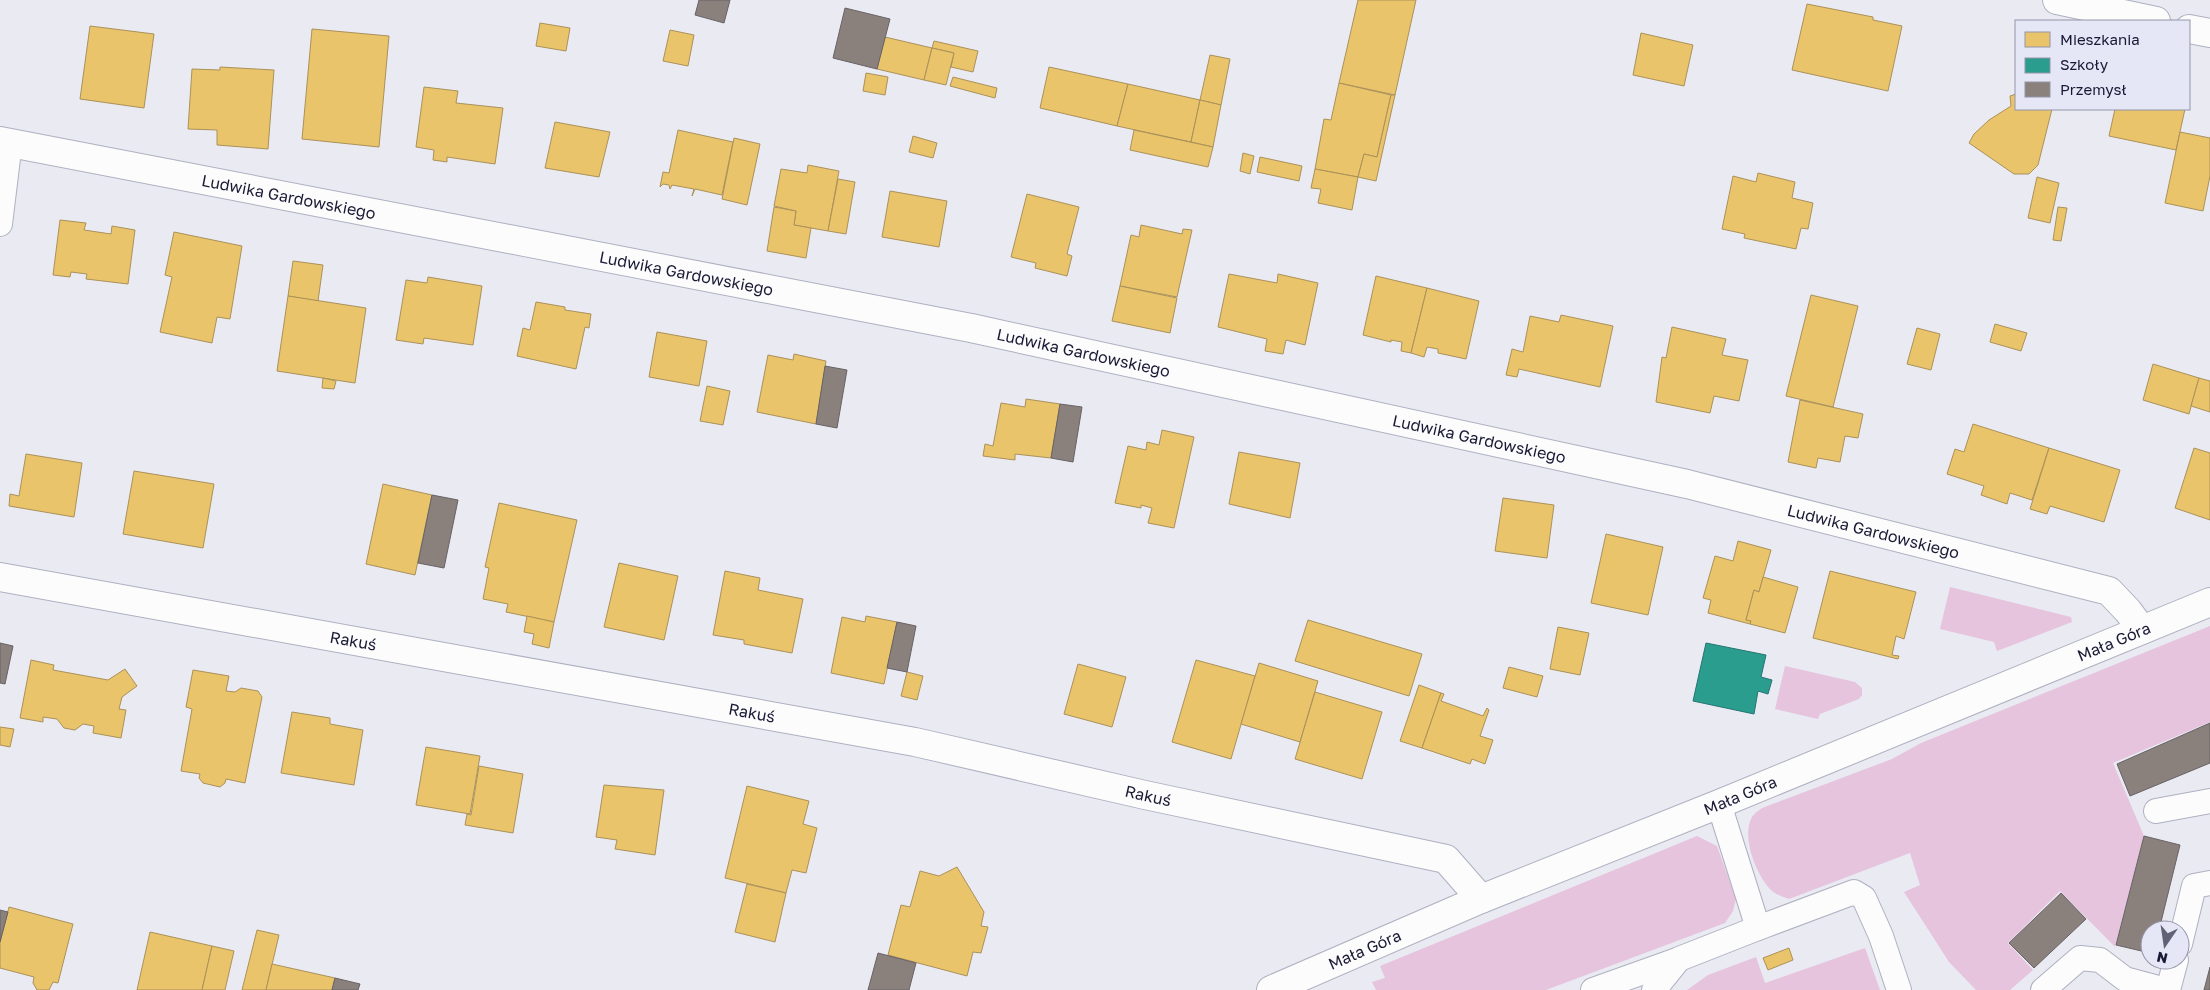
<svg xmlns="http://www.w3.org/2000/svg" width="2210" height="990" font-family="'Golos Text',sans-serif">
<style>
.green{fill:#e6c4dd}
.homes{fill:#e9c46a;stroke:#ab915a}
.schools{fill:#2a9d8f;stroke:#257574}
.industry{fill:#8a817c;stroke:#686267}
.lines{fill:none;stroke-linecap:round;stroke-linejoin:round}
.service-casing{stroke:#afb0c0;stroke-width:26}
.minor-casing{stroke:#afb0c0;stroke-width:30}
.tertiary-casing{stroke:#afb0c0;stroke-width:30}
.service{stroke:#fcfcfd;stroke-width:24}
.minor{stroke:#fcfcfd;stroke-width:28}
.tertiary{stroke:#fcfcfd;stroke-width:28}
.labels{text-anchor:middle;stroke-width:5;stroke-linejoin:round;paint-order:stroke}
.street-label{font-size:16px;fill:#191935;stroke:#e5e7f6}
</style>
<rect width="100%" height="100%" fill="#e9eaf2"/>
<g class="green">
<path d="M1950,587L2071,617L2072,622L1997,651L1994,642L1940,629Z"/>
<path d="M2210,626V722L2113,763L2144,836L2115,947L2060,891L2008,943L2033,970L2010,990H1976L1949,962L1904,892L1920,885L1910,853L1789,899C1781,896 1774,894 1769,888C1756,873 1742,838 1751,819C1752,815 1758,811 1762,808L1892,759L1921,743Z"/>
<path d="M1785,666L1855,682L1862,688V695L1859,699L1820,714L1818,719L1775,709Z"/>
<path d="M1697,836L1717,846L1736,899L1733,911L1725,923L1546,990H1376L1372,982L1385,978L1380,966Z"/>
<path d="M1865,948L1880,990H1687L1708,975L1756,957L1765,983Z"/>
</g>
<g class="homes">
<path d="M1358,0H1416L1395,95L1339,83Z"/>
<path d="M1807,4L1873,17V20L1902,26L1888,91L1792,70Z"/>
<path d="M540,23L570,28L566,51L536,46Z"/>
<path d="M90,26L154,34L144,108L80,99Z"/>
<path d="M312,29L389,36L379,147L302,139Z"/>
<path d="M670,30L694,35L688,66L663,61Z"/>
<path d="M1641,33L1693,45L1684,86L1633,75Z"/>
<path d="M885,37L932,48L924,80L877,69Z"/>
<path d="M934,41L978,51L973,72L951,67L954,53L932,48Z"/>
<path d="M932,48L954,53L946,85L924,80Z"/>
<path d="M1210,55L1230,59L1221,105L1200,100Z"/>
<path d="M220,67L274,70L268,149L217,145V130L188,129L192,69L220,70Z"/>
<path d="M1049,67L1128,84L1117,126L1040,108Z"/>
<path d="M866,73L888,77L885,95L863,91Z"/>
<path d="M953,77L997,88L995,98L950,86Z"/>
<path d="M1339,83L1391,95L1377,157L1364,154L1358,177L1315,169L1324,119L1331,120Z"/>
<path d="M1128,84L1200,100L1191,142L1117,126Z"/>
<path d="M424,87L458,91L456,103L503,108L495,164L447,157V162L433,160L434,150L416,147Z"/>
<path d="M2016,94V109H2052L2038,165L2029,174H2014L1969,143L1974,134L1989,120L2011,106L2010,96Z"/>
<path d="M1391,95H1395L1376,181L1358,177L1364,154L1377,157Z"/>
<path d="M1200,100L1221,105L1213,147L1191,142Z"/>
<path d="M2115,109H2185L2176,150L2109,136Z"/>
<path d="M555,122L610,132L599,177L545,168Z"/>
<path d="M678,130L733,142L722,195L695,189L692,196L694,189L672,185L670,189L669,185L663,184L660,187L663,172L669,173Z"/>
<path d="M1134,130L1213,147L1208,167L1130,150Z"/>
<path d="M2180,132L2210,138V176L2203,211L2165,203Z"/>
<path d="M913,136L937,143L933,158L909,152Z"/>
<path d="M734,138L760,144L747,205L722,199Z"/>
<path d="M1243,153L1254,156L1250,174L1240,171Z"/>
<path d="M1260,157L1302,166L1299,181L1257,172Z"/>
<path d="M808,165L839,171L828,231L794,225L796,211L774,206L781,169L807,173Z"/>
<path d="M1315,169L1358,177L1352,210L1318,203L1321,189L1311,188Z"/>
<path d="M1758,173L1795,182L1792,198L1813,203L1808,229L1801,228L1796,249L1744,238L1745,234L1722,229L1733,176L1756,182Z"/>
<path d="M2037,177L2059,183L2050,223L2028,218Z"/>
<path d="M838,179L855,182L846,234L828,231Z"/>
<path d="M890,191L947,201L939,247L882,237Z"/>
<path d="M1027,194L1079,207L1067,254L1072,256L1067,276L1035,268L1036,263L1011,257Z"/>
<path d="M774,207L796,211L794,225L811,228L806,258L767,251Z"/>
<path d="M2058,207L2067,208L2061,241L2053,240Z"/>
<path d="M60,220L86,223L84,230L111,234L112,226L135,230L128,284L86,279L87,274L71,272L70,277L53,275Z"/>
<path d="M1141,225L1182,234L1183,229L1192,230L1177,297L1120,286L1131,235L1139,237Z"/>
<path d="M174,232L242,246L230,319L217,317L212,343L160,332L172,277L165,275Z"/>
<path d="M293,261L323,265L318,301L288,296Z"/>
<path d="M1229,274L1277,283L1278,274L1318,283L1305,345L1286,340L1283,354L1265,351L1267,339L1218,327Z"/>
<path d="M1376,276L1427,288L1411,353L1401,351L1402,342L1391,340V342L1363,335Z"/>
<path d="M428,277L482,286L473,345L424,338L423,344L396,340L406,280L427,283Z"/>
<path d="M1120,286L1177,298L1170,333L1112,321Z"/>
<path d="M1427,288L1479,301L1466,359L1438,353V349L1427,347L1424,357L1411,353Z"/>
<path d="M1811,295L1858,306L1833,407L1786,396Z"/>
<path d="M288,296L366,308L355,383L277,371Z"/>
<path d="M536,302L565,307V310L591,314L589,328L585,327L576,369L517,356L523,328L530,330Z"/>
<path d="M1561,315L1613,326L1600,387L1519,369L1517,377L1506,375L1512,349L1523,352L1530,316L1559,322Z"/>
<path d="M1995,324L2027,333L2021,351L1990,342Z"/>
<path d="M1672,327L1726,339L1722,355L1748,360L1739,401L1714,396L1710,413L1656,402L1662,357L1666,358Z"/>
<path d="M1917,328L1940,334L1931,370L1907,364Z"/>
<path d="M657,332L707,341L699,386L649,377Z"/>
<path d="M794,354L826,361L816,424L757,412L768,355L793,360Z"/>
<path d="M2153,364L2199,378L2189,414L2143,400Z"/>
<path d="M323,378L336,381L334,389L322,388Z"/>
<path d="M2199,378L2210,381V412L2191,406Z"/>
<path d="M707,386L730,391L723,425L700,421Z"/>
<path d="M1026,399L1060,404L1051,458L1015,454V460L983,456L985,444L993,446L1001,403L1025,407Z"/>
<path d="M1800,400L1863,414L1858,438L1845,436L1840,462L1818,458L1816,468L1788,462Z"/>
<path d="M1973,424L2049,448L2032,500L2010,493L2007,504L1981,495L1984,486L1947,474L1955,449L1964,452Z"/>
<path d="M1162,430L1194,437L1174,528L1148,523L1152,508L1141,505V508L1115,503L1128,446L1146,450L1147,442L1159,445Z"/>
<path d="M2049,448L2120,470L2104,522L2050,506L2047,514L2030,509Z"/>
<path d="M2194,448L2210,453V520L2175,508Z"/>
<path d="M1239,452L1300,463L1290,518L1229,504Z"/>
<path d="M26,454L82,463L74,517L9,506L10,494L19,496Z"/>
<path d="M134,471L214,484L203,548L123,534Z"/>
<path d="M383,484L432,495L415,575L366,564Z"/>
<path d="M1503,498L1554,505L1547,558L1495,551Z"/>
<path d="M499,503L577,520L554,622L506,612L508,604L483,599L489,568L485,567Z"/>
<path d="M1606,534L1663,547L1648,615L1591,603Z"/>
<path d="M1738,541L1771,550L1759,592L1754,590L1746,620L1751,621L1750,624L1708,613L1711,600L1703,598L1715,556L1733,561Z"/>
<path d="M619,563L678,576L664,640L604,627Z"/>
<path d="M725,571L760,578L758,590L803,599L792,653L744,644V640L713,635Z"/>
<path d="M1830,571L1916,592L1904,639L1896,636L1892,655L1899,656L1898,659L1813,638Z"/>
<path d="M1763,577L1798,587L1785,633L1750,624L1751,621L1746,620L1754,590L1759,592Z"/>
<path d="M527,616L554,622L549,648L532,644L534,634L524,632Z"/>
<path d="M866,616L897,622L884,684L831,673L842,617L865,622Z"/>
<path d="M1308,620L1422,654L1409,696L1295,661Z"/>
<path d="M1558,627L1589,633L1580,675L1550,669Z"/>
<path d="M31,660L54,665L53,670L108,680L125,669L137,686L122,697L119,709L126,710L121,738L93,733L94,726L83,724L75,730L64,728L57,719L43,717V722L20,718Z"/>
<path d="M1196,660L1255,676L1231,759L1172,742Z"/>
<path d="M1259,663L1318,681L1300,742L1241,724Z"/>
<path d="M1078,664L1126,677L1112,727L1064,714Z"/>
<path d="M1509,667L1543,676L1537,697L1503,688Z"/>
<path d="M193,670L229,676L226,691L235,692L241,688L258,691L262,697L245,783L226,779L225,783L220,787L203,783L199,778L200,774L181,771L192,709L186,707Z"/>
<path d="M907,672L923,676L917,700L901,696Z"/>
<path d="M1419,685L1441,693L1422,748L1400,741Z"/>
<path d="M1315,692L1382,712L1362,779L1295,759Z"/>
<path d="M1441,693L1444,694L1441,701L1483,716L1487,708L1489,710L1480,736L1493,740L1485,764L1472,759L1470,764L1422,748Z"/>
<path d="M292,712L330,718V724L363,730L354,785L281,773Z"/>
<path d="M0,727L14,729L10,747L0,745Z"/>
<path d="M426,747L480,756L470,814L416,805Z"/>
<path d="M479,766L523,774L513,833L465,825L467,814L471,815Z"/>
<path d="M604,785L664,790L655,855L615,849L617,840L596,837Z"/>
<path d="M747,786L809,801L803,824L817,828L806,873L792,870L786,893L725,878Z"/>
<path d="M957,867L984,912L981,926L988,927L981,953L973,952L967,976L888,955L901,905L910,907L920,871L939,876Z"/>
<path d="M747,884L786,893L775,942L735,932Z"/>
<path d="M9,907L73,924L58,983L53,982L49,990H37L33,983L34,977L0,968V942Z"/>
<path d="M257,930L279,935L266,990H242Z"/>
<path d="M150,932L212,946L202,990H137Z"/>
<path d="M212,946L234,951L225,990H202Z"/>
<path d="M1789,948L1793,960L1768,970L1763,958Z"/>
<path d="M272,964L335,978L332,990H266Z"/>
</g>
<path class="schools" d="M1706,643L1766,655L1761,677L1772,680L1768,694L1758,691L1754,714L1693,701Z"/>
<g class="industry">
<path d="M699,0H730L724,23L695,15Z"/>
<path d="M845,8L890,19L877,69L833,58Z"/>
<path d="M825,366L847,370L837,428L816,424Z"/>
<path d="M1060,404L1082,407L1073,462L1051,458Z"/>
<path d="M432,495L458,500L444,568L418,563Z"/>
<path d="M897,622L916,626L907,672L887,668Z"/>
<path d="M0,643L13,646L5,684L0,683Z"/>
<path d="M2210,723V763L2130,796L2117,764Z"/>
<path d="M2144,836L2180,845L2159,930H2150V953L2116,945Z"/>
<path d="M2061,893L2086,919L2034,968L2009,943Z"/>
<path d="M0,910L8,912L0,942Z"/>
<path d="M878,953L916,963L909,990H868Z"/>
<path d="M2210,967V990H2204Z"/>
<path d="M335,978L360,984L358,990H332Z"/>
</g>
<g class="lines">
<defs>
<g id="service">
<path d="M0,224L10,142"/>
<path d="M1719,804L1758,928"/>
<path d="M2156,811L2210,801"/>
<path d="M2180,944L2194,886L2210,883"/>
<path d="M1593,990L1677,960"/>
<path d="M1654,990L1679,959L1758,928L1854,892L1864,898L1881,936L1899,990"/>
<path d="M2043,990L2080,958L2100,960L2125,979L2166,990"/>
<path d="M2168,990L2176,960"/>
</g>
<g id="minor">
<path d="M2057,0L2156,21"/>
<path d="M2189,29L2210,33"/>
<path id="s1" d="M0,141L971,328L1687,484L2109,591L2128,611L2142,630"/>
<path id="s2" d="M0,577L915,742L1145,795L1446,859L1481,899"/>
</g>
<g id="tertiary">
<path id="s3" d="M1271,990L1481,899L1719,804L2210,602"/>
</g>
</defs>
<use href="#service" class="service-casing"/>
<use href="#minor" class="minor-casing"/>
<use href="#tertiary" class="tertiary-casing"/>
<use href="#service" class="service"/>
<use href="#minor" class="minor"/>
<use href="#tertiary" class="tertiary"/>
</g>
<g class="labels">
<g class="street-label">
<text dy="6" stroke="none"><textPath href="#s1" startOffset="294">Ludwika Gardowskiego</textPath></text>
<text dy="6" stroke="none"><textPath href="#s1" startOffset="699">Ludwika Gardowskiego</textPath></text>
<text dy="6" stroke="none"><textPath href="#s1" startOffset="1104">Ludwika Gardowskiego</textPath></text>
<text dy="6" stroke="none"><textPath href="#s1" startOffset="1509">Ludwika Gardowskiego</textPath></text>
<text dy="6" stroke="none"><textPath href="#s1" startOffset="1914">Ludwika Gardowskiego</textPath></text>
<text dy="6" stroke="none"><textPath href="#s2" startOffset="359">Rakuś</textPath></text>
<text dy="6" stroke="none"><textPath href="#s3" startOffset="912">Mała Góra</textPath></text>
<text dy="6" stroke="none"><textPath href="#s2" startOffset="764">Rakuś</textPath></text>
<text dy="6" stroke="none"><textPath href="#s2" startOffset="1169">Rakuś</textPath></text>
<text dy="6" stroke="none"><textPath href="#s3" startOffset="508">Mała Góra</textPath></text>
<text dy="6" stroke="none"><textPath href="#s3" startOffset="102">Mała Góra</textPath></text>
</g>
</g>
<rect x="2015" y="20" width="175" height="90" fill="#e5e7f6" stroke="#9395a9"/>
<rect x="2025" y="32" width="25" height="15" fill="#e9c46a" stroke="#9395a9"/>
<text x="2060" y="45" font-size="15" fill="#191935">Mieszkania</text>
<rect x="2025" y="58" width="25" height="15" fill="#2a9d8f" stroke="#9395a9"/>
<text x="2060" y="70" font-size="15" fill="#191935">Szkoły</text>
<rect x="2025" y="82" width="25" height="15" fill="#8a817c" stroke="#9395a9"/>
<text x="2060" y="95" font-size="15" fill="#191935">Przemysł</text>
<g transform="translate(2165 945) rotate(193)"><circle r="24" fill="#e5e7f6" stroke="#9395a9"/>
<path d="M0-4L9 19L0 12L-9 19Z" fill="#626277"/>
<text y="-8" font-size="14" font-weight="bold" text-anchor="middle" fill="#191935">N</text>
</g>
</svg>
